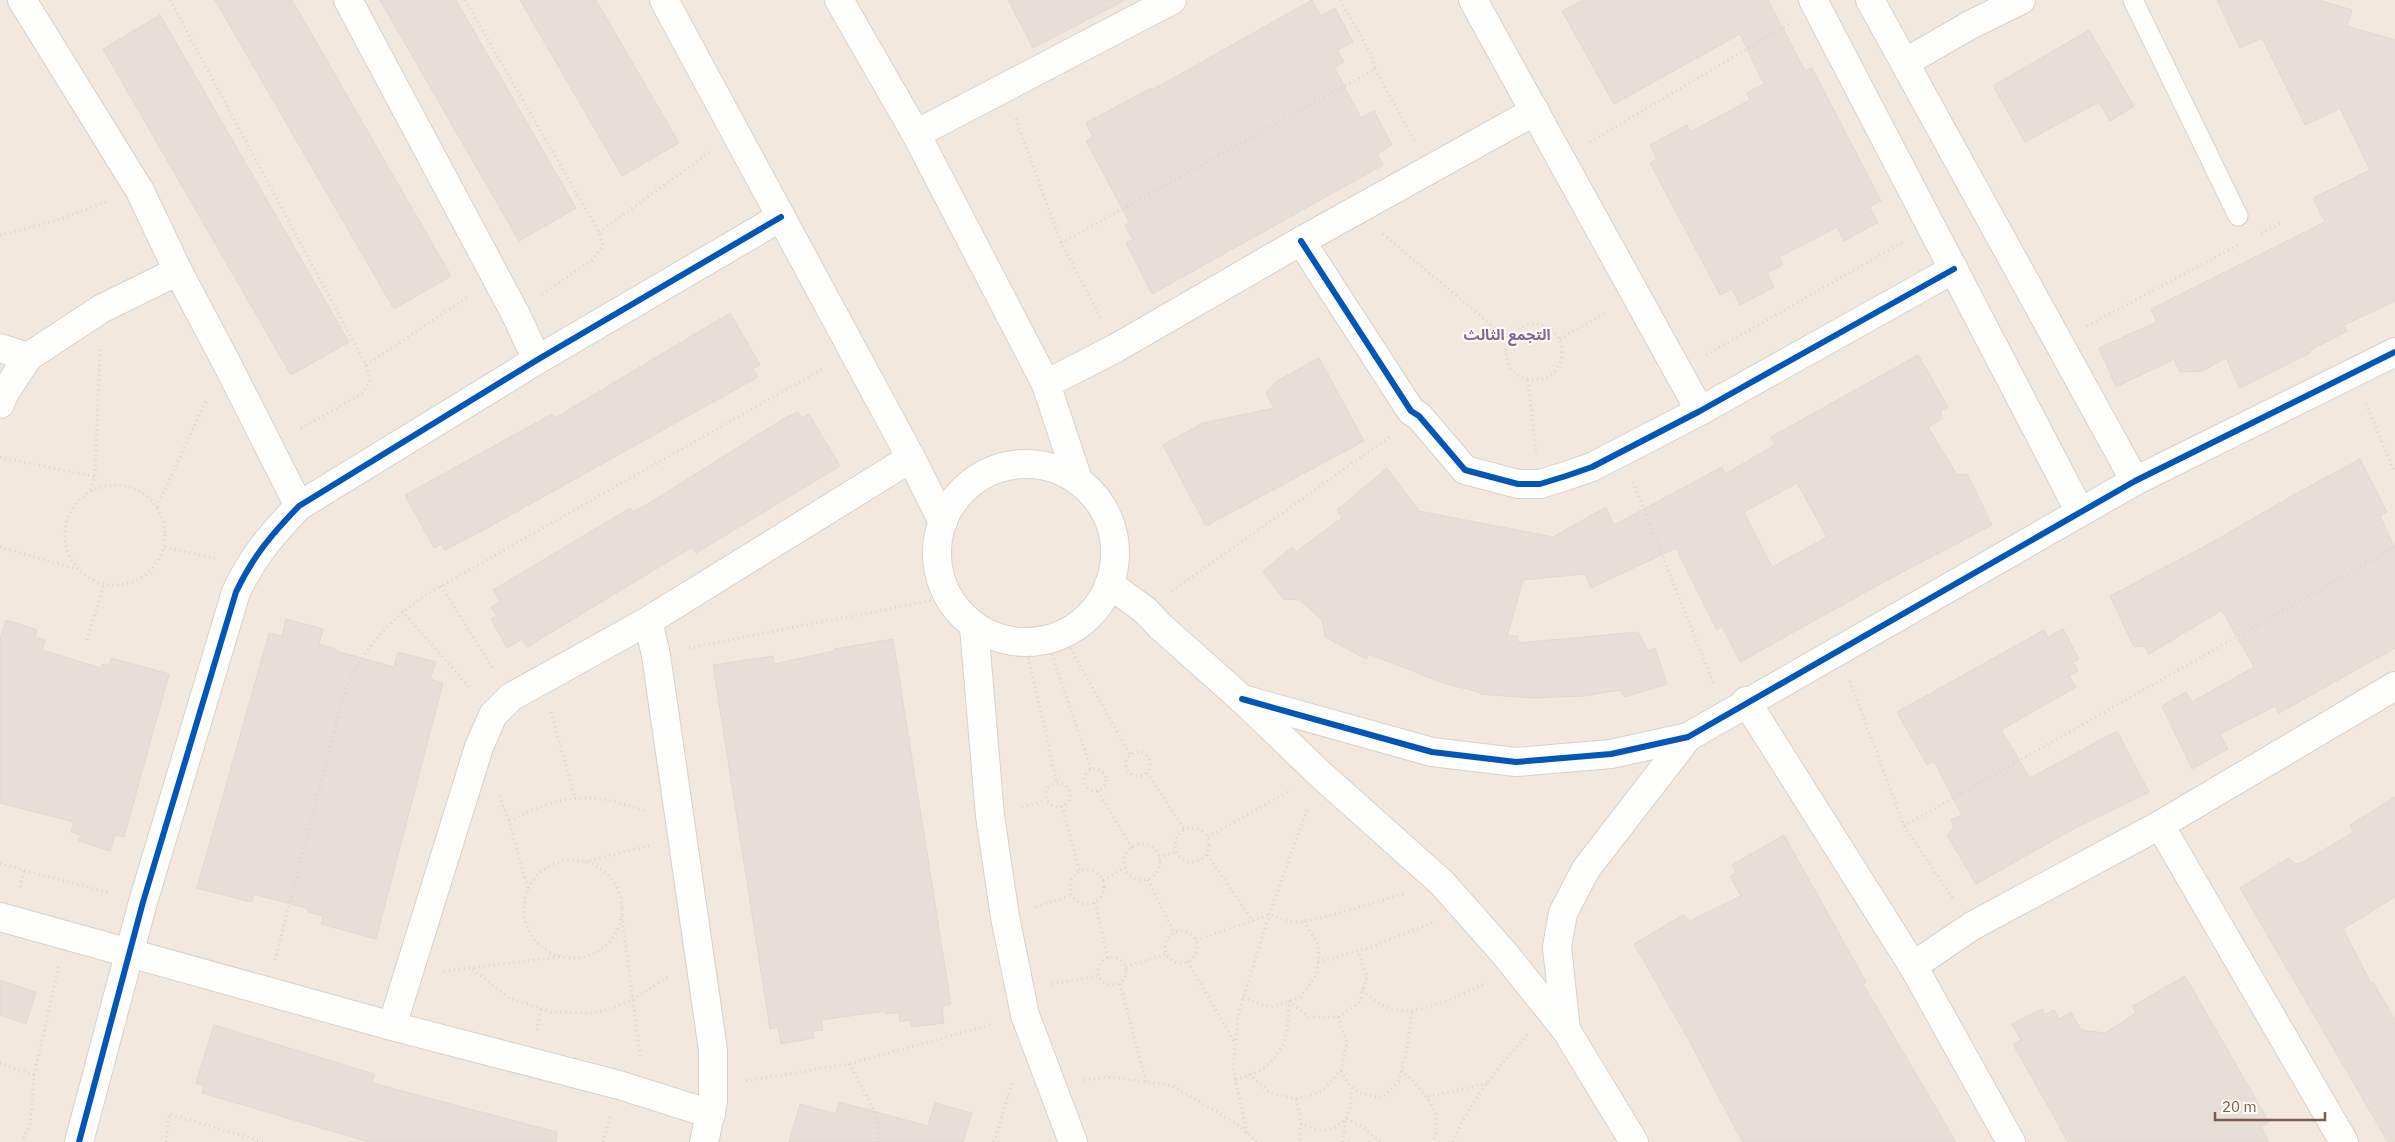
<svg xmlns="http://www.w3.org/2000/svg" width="2395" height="1142" font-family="'IBM Plex Sans','Noto Sans Arabic',sans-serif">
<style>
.residential{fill:#f2e8de}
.building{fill:#e6ded7;stroke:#e2d8d2;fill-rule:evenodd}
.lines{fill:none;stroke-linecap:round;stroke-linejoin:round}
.lane-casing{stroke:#d7d1cb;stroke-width:21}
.street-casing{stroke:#d7d1cb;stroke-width:30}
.secondary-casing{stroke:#d9d2cb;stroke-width:30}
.path{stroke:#dcd5d0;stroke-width:3;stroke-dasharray:1 4;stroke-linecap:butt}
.lane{stroke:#fefefd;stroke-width:19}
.street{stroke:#fefefd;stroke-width:28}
.secondary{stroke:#fefefd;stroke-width:28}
.cycleway-casing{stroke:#fffaf3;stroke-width:9}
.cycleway{stroke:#0057b8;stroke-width:6}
.labels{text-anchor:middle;stroke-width:4.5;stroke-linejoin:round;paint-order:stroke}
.quarter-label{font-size:15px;font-weight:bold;fill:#846695;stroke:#fffaf3}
</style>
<rect width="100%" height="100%" fill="#f9f5f0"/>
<rect class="residential" x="0" y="0" width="2395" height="1142"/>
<g class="building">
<path d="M215,0H292L451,276L394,309Z"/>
<path d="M380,0H456L576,208L519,241Z"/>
<path d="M520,0H596L679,143L622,176Z"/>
<path d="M1008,0H1125L1033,48Z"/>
<path d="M1312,0L1321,16L1335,8L1353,42L1337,50L1344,62L1334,67L1361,118L1374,111L1392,145L1377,154L1383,165L1152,294L1126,243L1133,240L1125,225L1130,223L1086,141L1093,137L1086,123L1151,88L1152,90Z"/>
<path d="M1583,0H1768L1805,71L1812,68L1881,201L1869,207L1878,222L1844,241L1837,227L1779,257L1783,265L1767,273L1774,287L1740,305L1732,289L1720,295L1650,163L1657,159L1650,145L1687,125L1690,132L1750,100L1747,93L1764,84L1740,34L1614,104L1562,11Z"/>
<path d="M2217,0H2319L2352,10L2347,26L2395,40V301L2344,325L2347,331L2309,351L2310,353L2240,388L2226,358L2202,371L2180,372L2174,359L2116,387L2099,348L2157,322L2151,309L2325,222L2313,198L2370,170L2340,108L2305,125L2262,38L2240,48Z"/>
<path d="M160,15L349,342L291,375L103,49Z"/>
<path d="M2089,30L2134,106L2110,121L2099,102L2025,142L1993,86Z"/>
<path d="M730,313L760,365L753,369L758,377L489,527L445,550L441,544L434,548L405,495L552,414L555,418Z"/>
<path d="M1918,355L1948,407L1940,411L1943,418L1928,427L1957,475L1967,474L1992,525L1891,578L1740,662L1722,626L1717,630L1676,548L1591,588L1585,574L1523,580L1507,636H1518V643L1638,632L1648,651L1655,648L1667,684L1625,697L1620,690L1584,696L1531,698L1480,694L1479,692L1446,684L1369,654L1366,659L1325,637L1322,620L1300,600L1283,599L1263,571L1292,547L1296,552L1342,518L1337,510L1387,468L1419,511L1553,537L1606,507L1614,525L1722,467L1725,474L1775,445L1771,437ZM1797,483L1827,537L1772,567L1744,512Z"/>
<path d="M1319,358L1364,441L1206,526L1163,445L1203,423L1274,408L1266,393L1277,381Z"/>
<path d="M798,412L802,418L809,414L840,466L696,553L692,547L527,647L522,639L507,648L491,619L497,616L491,607L500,602L493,590L630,508L633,512L651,502L783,419Z"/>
<path d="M2360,459L2387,512L2380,516L2395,548V648L2279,713L2275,706L2220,734L2228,749L2192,769L2162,706L2186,692L2192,702L2254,667L2222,610L2149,654L2144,646L2134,647L2110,596L2211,543L2297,493Z"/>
<path d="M286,619L323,629L319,644L336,649V651L394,667L398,652L436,662L430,679L443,683L376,939L321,924L323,916L308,912L309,909L254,894L251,902L197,888L269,633L282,636Z"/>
<path d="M6,620L37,630L35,637L45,640L42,650L101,668L102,664L109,666L111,658L169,674L124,837L115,835L110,851L79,841L81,835L71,832L74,822L0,803V639Z"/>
<path d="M2063,629L2079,659L2073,662L2078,671L2069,676L2076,687L2001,730L2030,778L2117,731L2149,792L2075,828L1976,884L1947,835L1954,828L1951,820L1962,815L1934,761L1927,765L1897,712L2044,630L2048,637Z"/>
<path d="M893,639L951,1004L942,1006L944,1023L912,1027L910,1020L900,1022L899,1012L886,1014L885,1011L821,1020L823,1030L812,1031L814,1038L781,1044L778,1027L770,1029L713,665L773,656L774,664L834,651V649Z"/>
<path d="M2395,797V897L2343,929L2371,983L2373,982L2395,1020V1142H2388L2240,888L2288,858L2296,864L2303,862L2354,832L2350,825Z"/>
<path d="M1784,835L1866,982L1863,984L1956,1142H1743L1737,1132L1691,1044L1634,944L1683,915L1690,921L1741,896L1730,876L1736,873L1732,865Z"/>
<path d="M2185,976L2269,1122L2261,1127L2269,1142H2068L2013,1044L2021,1040L2012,1024L2042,1009L2045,1015L2054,1010L2059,1019L2071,1012L2081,1030L2105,1033L2136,1013L2133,1006Z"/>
<path d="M0,980L36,992L26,1024L0,1015Z"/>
<path d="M214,1025L374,1074L372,1083L557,1132L556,1142H369L202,1093L204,1086L196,1083Z"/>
<path d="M839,1102L928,1126L935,1103L972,1113L963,1142H789L800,1104L836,1114Z"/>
</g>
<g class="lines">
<defs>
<path id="lane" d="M2133,0L2238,216"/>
<g id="street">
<path d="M22,0L140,191L178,271L225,360L299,506"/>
<path d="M348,0L515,313L537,360"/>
<path d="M1473,0L1700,411"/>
<path d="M1813,0L2080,512"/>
<path d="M1870,0L2135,481"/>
<path d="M1906,62L1970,25L2021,0"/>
<path d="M916,134L1172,0"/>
<path d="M1301,241L1411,411L1419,416L1465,470L1518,484H1540L1566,476L1592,467L1700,411L1954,269"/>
<path d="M0,348L28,357"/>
<path d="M1046,384L1116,348L1301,241L1535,111"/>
<path d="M0,404L5,392L28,357L101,309L178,271"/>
<path d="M648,621L656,655L713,1050V1101L704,1142"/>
<path d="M1242,699L1432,752L1516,762L1611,754L1688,737L2135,481L2395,352"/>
<path d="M1746,701L1913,966L2011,1142"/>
<path d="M2160,825L2344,1142"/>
<path d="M0,917L392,1026L619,1085L711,1114"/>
<path d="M1913,966L1972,926L2160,825L2395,686"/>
<path d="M392,1026L479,747L493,715L511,697L648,621L911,458"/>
<path d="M1566,1030L1557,947L1563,913L1586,869L1688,737"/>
<path d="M79,1142L143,902L236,592C253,556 272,534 299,506L537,360L781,217"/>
</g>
<g id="secondary">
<path d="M664,0L911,458L943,522"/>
<path d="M839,0L916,134L1046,384L1078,480"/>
<circle cx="1026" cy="553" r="89"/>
<path d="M1109,584L1145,610L1160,626L1242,699L1320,774L1442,883L1504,953L1566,1030L1634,1142"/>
<path d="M974,627L990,816L1005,917L1025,1015L1073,1142"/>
</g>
</defs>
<use href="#lane" class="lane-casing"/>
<use href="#street" class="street-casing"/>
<use href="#secondary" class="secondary-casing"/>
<g class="path">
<path d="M170,0L366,365L370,381L363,393L298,430"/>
<path d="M465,0L599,232L603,246L592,260L542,294"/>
<path d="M1375,69L1414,140"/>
<path d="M1016,119L1061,243L1102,320"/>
<path d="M1590,142L1789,24"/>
<path d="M599,232L710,152"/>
<path d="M2261,233L2282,223"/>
<path d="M1383,234L1509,340"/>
<path d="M0,235L54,221L109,201"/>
<path d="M1061,243L1375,69L1371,54L1340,0"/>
<circle cx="1534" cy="352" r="28"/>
<path d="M2087,326L2238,245"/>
<path d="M1560,339L1607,312"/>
<path d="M1706,355L1903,242"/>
<path d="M366,365L469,296"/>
<path d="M1528,380L1536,451"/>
<path d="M2366,404L2395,473"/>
<path d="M0,457L95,477"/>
<path d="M1633,482L1714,685"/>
<circle cx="115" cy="535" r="50"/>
<path d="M91,490L95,477L100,349"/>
<path d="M157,507L207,399"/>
<path d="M0,547L76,569"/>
<path d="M165,547L218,559"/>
<path d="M441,586L494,670"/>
<path d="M1172,591L1391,436"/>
<path d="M402,611L471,689"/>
<path d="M1063,635L1130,755"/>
<path d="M87,640L104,585"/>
<path d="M1047,640L1091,769"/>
<path d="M1025,643L1057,783"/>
<path d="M689,648L948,597"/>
<path d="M1850,681L1904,826L1954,900"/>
<path d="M551,712L575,798"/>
<circle cx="1138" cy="764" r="12"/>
<circle cx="1095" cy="780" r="11"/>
<path d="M1147,773L1184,829"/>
<circle cx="1058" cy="795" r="12"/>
<path d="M1098,791L1132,848"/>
<path d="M499,796L509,821L528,888"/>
<path d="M1062,806L1080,872"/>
<path d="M1022,807L1046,800"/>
<path d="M509,821C560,795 590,790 644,811"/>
<path d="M1904,826L2395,547"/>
<circle cx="1192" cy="845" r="17"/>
<path d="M1208,837L1291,790"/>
<circle cx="1142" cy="862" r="18"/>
<path d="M1207,855L1253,921"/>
<path d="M1159,857L1176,852"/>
<circle cx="573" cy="909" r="49"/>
<path d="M585,862L651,845"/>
<path d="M0,864L111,893"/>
<circle cx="1087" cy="887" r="17"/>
<path d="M1103,880L1124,868"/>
<path d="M1148,880L1174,932"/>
<path d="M20,887L24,871"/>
<path d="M1095,903L1108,958"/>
<path d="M1036,907L1072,895"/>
<path d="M622,916L640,1056"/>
<circle cx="1181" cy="947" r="16"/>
<path d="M1196,940L1269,915L1293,922L1304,921L1321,918L1404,894"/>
<circle cx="1112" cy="971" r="14"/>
<path d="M275,960L345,690C365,644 398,610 441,586L824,368"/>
<path d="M1188,962L1235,1043"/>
<path d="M1318,962L1372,947L1433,922"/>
<path d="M1126,967L1166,954"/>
<path d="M473,969L509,998L551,1012L597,1013L633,1000L670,975"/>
<path d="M444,971L559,957"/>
<path d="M1052,984L1097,976"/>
<path d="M1120,984L1146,1082"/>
<path d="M1362,991C1370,996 1380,1006 1388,1008C1421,1018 1456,996 1486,983"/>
<path d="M1243,998L1271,1007L1299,998L1317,975L1318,962L1319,946L1304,921"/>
<path d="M1289,1001L1309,1017H1338L1359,1003L1367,977L1358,952"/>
<path d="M537,1030L541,1008"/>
<path d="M0,1063L34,1075L30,1125L22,1142"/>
<path d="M849,1064C861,1087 882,1115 878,1142"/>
<path d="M1402,1070C1420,1089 1447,1112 1433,1142"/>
<path d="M1341,1071C1353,1093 1357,1093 1382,1098L1399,1081L1407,1049L1412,1012"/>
<path d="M1249,1074L1270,1093L1296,1099L1322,1091L1341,1070L1347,1043L1338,1017"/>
<path d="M34,1075L59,966"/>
<path d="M1084,1080L1112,1077L1173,1086L1237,1124L1257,1142"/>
<path d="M1236,1080C1243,1077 1254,1074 1261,1070C1286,1053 1289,1029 1289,1002"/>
<path d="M746,1081L849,1064L993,1024"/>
<path d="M1428,1097L1488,1083"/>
<path d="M1296,1099L1301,1123L1299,1142"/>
<path d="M1301,1123C1306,1125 1314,1129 1319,1130C1345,1131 1353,1110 1351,1089"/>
<path d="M1247,1133L1233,1068L1238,1015L1269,915L1308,807"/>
<path d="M166,1142L169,1114L264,1142"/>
<path d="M603,1142L610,1116"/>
<path d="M994,1142L1013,1080"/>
<path d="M1343,1142L1346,1118L1364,1128L1380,1142"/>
<path d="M1453,1142C1469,1102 1499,1066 1528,1034"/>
</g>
<use href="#lane" class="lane"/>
<use href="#street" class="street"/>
<use href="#secondary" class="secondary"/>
<defs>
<g id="cycleway">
<path d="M1301,241L1411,411L1419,416L1465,470L1518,484H1540L1566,476L1592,467L1700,411L1954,269"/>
<path d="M1242,699L1432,752L1516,762L1611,754L1688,737L2135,481L2395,352"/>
<path d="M79,1142L143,902L236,592C253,556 272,534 299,506L537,360L781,217"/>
</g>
</defs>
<use href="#cycleway" class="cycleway-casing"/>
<use href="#cycleway" class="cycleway"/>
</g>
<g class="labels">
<g class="quarter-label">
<text x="1507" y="340">التجمع الثالث</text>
</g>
</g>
<path d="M2215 1112v8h110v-8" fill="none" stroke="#7a5c4d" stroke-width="2.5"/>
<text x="2222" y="1112" font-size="15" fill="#7a5c4d" stroke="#fffaf3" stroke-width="4" paint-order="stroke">20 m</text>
</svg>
